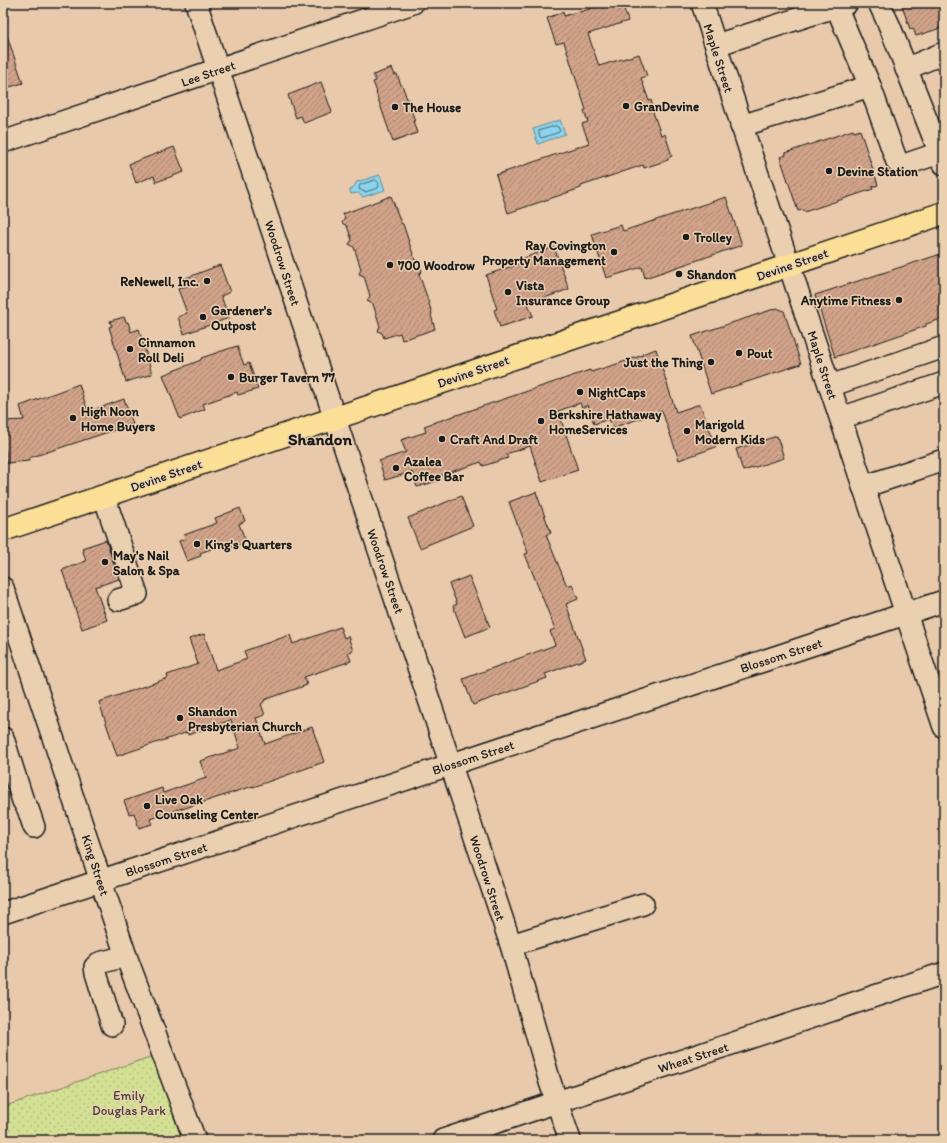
<svg xmlns="http://www.w3.org/2000/svg" width="947" height="1143" font-family="Itim,sans-serif">
<style>
.park{fill:url(#park-dots);stroke:#787e58}
.water{fill:#8bd4ed;stroke:#5f8a99}
.lines{fill:none;stroke-linecap:round;stroke-linejoin:round}
.shore{stroke:#486670;stroke-width:1}
.building{fill:url(#building-hatch);stroke:#1c1c1c}
.minor-casing{stroke:#1c1c1c;stroke-width:24}
.major-casing{stroke:#1c1c1c;stroke-width:25}
.minor{stroke:#ead0b1;stroke-width:21}
.major{stroke:#fbdf96;stroke-width:22}
.poi-dot{fill:#1c1c1c;stroke:#ead0b1;stroke-width:1.5}
.labels{text-anchor:middle;stroke-width:3;stroke-linejoin:round;paint-order:stroke}
.street-label{font-size:13px;fill:#1c1c1c;stroke:#ead0b1}
.poi-label{font-size:13px;font-weight:bold;fill:#1c1c1c;stroke:#ead0b1;text-anchor:start}
.park-label{font-size:13px;fill:#414334;stroke:#ead0b1}
.district-label{font-size:17px;font-weight:bold;fill:#1c1c1c;stroke:#ead0b1}
</style>
<defs>
<pattern id="park-dots" width="8" height="8" patternUnits="userSpaceOnUse"><rect width="8" height="8" fill="#d4e093"/><path d="M2 2h.1M6 6h.1" fill="none" stroke="#b5c07e" stroke-width="1.8" stroke-linecap="round"/></pattern>
<pattern id="building-hatch" width="6" height="6" patternUnits="userSpaceOnUse"><rect width="6" height="6" fill="#d2a38a"/><path d="M-1 1l2-2M0 6l6-6M5 7l2-2" fill="none" stroke="#aa8470"/></pattern>
</defs>
<rect width="100%" height="100%" fill="#e8c9ab"/>
<filter id="ink" filterUnits="userSpaceOnUse"><feTurbulence type="fractalNoise" baseFrequency=".025" numOctaves="2"/><feDisplacementMap in="SourceGraphic" scale="8" xChannelSelector="R" yChannelSelector="G"/><feConvolveMatrix kernelMatrix="1 2 1 2 8 2 1 2 1" color-interpolation-filters="sRGB"/></filter>
<g filter="url(#ink)">
<path class="park" d="M153,1056L182,1140H3V1107Z"/>
<g class="water">
<path d="M560,120L565,134L538,144L533,129Z"/>
<path d="M380,175L385,190L363,197L358,193L351,194L350,190L353,188L357,182Z"/>
</g>
<g class="lines">
<g class="shore">
<path d="M556,126L558,127L560,131L559,132L542,138L540,137L539,133V131Z"/>
<path d="M376,180C378,181 380,186 378,188L365,192L359,189L360,185Z"/>
</g>
</g>
<g class="building">
<path d="M607,3H622L628,21L588,34L599,66L639,54L647,76L641,78L649,101L651,100L654,111L653,112L661,135L665,134L672,156L668,158V160L644,168L643,165L581,186V188L508,213L496,175L589,143L582,124L588,122L584,111L586,110L564,42L556,44L547,18L563,12L564,16L580,11V12Z"/>
<path d="M901,3H944V27L916,36L913,28L910,29Z"/>
<path d="M5,30L23,83L3,89V31Z"/>
<path d="M392,68L395,75L397,74L401,85H402L415,121H413L417,133L393,142L376,93L377,92L373,82L376,81L373,75Z"/>
<path d="M321,82L332,112L304,123L301,116L296,118L288,95Z"/>
<path d="M853,130L854,132L860,130L878,185L872,187L873,189L804,212L803,210L798,211L780,157L786,155L785,153Z"/>
<path d="M174,147L184,172L156,182L154,176L136,183L129,164Z"/>
<path d="M391,196L401,223L403,224L415,260L418,261L422,271L419,274L428,300L432,314L431,315L435,329L402,340L400,333L384,338L382,333L378,331L380,326L373,304L367,301L370,296L364,276L359,274L361,269L354,247L349,244L352,240L347,226L342,223L345,218L343,214Z"/>
<path d="M726,197L742,245L645,278L642,267L606,278L592,234L621,225L623,231Z"/>
<path d="M554,247L569,289L528,304L533,316L500,327L494,310L497,309L486,275L522,263L521,259Z"/>
<path d="M944,253V318L926,324V326L835,357L815,295Z"/>
<path d="M220,265L230,292L221,296L229,318L184,334L178,317L187,313L178,289L189,285L186,278Z"/>
<path d="M777,308L784,311L801,364L711,394L692,336Z"/>
<path d="M124,317L126,322H128L131,332L139,329L152,374L126,382L109,327L112,326L110,321Z"/>
<path d="M237,346L244,365L249,363L258,389L238,395L237,392L203,404L205,409L180,419L163,375L201,360V358Z"/>
<path d="M656,349L676,412L700,404L716,447L679,460L662,411L612,428L609,419L594,424L588,405L582,408L580,403L558,411L578,470L542,482L530,446L506,454L508,458L483,466L481,462L436,477L437,481L417,487L412,472L385,480L379,461L406,452L401,440L426,432L424,426L590,370L591,372L617,364L643,355L642,354Z"/>
<path d="M79,384L88,412L124,399L133,424L29,458V461L6,463V451H3V421L24,420L20,406Z"/>
<path d="M777,436L784,458L743,471L736,449Z"/>
<path d="M536,492L551,533L546,535L567,586L572,584L578,599L566,604L586,659L545,674L547,678L473,705L463,679L555,645L550,631L555,629L525,554L528,553L509,502Z"/>
<path d="M461,496L473,526L420,548L408,518Z"/>
<path d="M240,508L245,521L239,524L246,542L227,549L225,544L200,553L201,556L187,561L179,541L185,539L184,535L217,523L215,518Z"/>
<path d="M106,540L119,579L95,587L107,620L82,629L62,570L86,561L82,548Z"/>
<path d="M469,576L490,627L465,637L453,606L457,604L449,584Z"/>
<path d="M340,627L344,638L348,636L353,651L348,652L351,661L304,677L307,685L264,700V702L261,704L265,715L256,718L265,744L312,727L324,762L253,787V786L182,809V808L150,819L152,824L139,828L134,813L129,814L124,801L162,788L163,793L206,778L200,761L240,748L231,720L188,735V732L117,756L99,702L168,678L167,675L198,664L189,639L204,634L216,670L247,659L244,651L290,635L293,644Z"/>
</g>
<g class="lines">
<defs>
<g id="minor">
<path d="M196,3L511,945L550,1082L570,1140"/>
<path d="M702,3L751,154L789,265L944,727"/>
<path d="M879,3L890,27L944,164"/>
<path d="M836,6L870,86L897,162L900,165H904L939,153"/>
<path d="M716,45L847,3"/>
<path d="M906,69L941,54L944,55"/>
<path d="M741,126L870,86"/>
<path d="M3,142L413,3"/>
<path d="M830,386L944,347"/>
<path d="M841,418L944,383"/>
<path d="M863,487L944,460"/>
<path d="M104,496L137,594L118,600"/>
<path d="M3,588L126,956L195,1140"/>
<path d="M3,738L23,801L28,809L34,827"/>
<path d="M3,913L944,601"/>
<path d="M511,945L643,904"/>
<path d="M112,1025L96,973L95,967L99,963L126,956"/>
<path d="M443,1140L944,973"/>
</g>
<path id="major" d="M3,530L944,213"/>
</defs>
<use href="#minor" class="minor-casing"/>
<use href="#major" class="major-casing"/>
<use href="#minor" class="minor"/>
<use href="#major" class="major"/>
</g>
</g>
<g class="poi-dot">
<circle cx="626" cy="106" r="4"/>
<circle cx="395" cy="107" r="4"/>
<circle cx="829" cy="171" r="4"/>
<circle cx="686" cy="237" r="4"/>
<circle cx="614" cy="252" r="4"/>
<circle cx="390" cy="265" r="4"/>
<circle cx="679" cy="274" r="4"/>
<circle cx="207" cy="281" r="4"/>
<circle cx="508" cy="292" r="4"/>
<circle cx="899" cy="300" r="4"/>
<circle cx="203" cy="317" r="4"/>
<circle cx="130" cy="349" r="4"/>
<circle cx="739" cy="353" r="4"/>
<circle cx="711" cy="362" r="4"/>
<circle cx="231" cy="377" r="4"/>
<circle cx="580" cy="392" r="4"/>
<circle cx="73" cy="418" r="4"/>
<circle cx="541" cy="421" r="4"/>
<circle cx="687" cy="431" r="4"/>
<circle cx="442" cy="439" r="4"/>
<circle cx="396" cy="468" r="4"/>
<circle cx="197" cy="544" r="4"/>
<circle cx="105" cy="562" r="4"/>
<circle cx="180" cy="718" r="4"/>
<circle cx="147" cy="806" r="4"/>
</g>
<g class="labels">
<g class="street-label">
<text transform="translate(719 58) rotate(72)" y="5">Maple Street</text>
<text transform="translate(208 73) rotate(-19)" y="5">Lee Street</text>
<text transform="translate(283 263) rotate(72)" y="5">Woodrow Street</text>
<text transform="translate(792 264) rotate(-19)" y="5">Devine Street</text>
<text transform="translate(823 365) rotate(72)" y="5">Maple Street</text>
<text transform="translate(473 371) rotate(-19)" y="5">Devine Street</text>
<text transform="translate(166 475) rotate(-19)" y="5">Devine Street</text>
<text transform="translate(386 571) rotate(71)" y="5">Woodrow Street</text>
<text transform="translate(781 655) rotate(-18)" y="5">Blossom Street</text>
<text transform="translate(473 757) rotate(-18)" y="5">Blossom Street</text>
<text transform="translate(166 859) rotate(-18)" y="5">Blossom Street</text>
<text transform="translate(96 865) rotate(72)" y="5">King Street</text>
<text transform="translate(488 878) rotate(72)" y="5">Woodrow Street</text>
<text transform="translate(693 1057) rotate(-18)" y="5">Wheat Street</text>
</g>
<g class="poi-label">
<text x="634" y="111">GranDevine</text>
<text x="403" y="112">The House</text>
<text x="837" y="176">Devine Station</text>
<text x="694" y="242">Trolley</text>
<text x="606" y="250" text-anchor="end">Ray Covington<tspan x="606" dy="15">Property Management</tspan></text>
<text x="398" y="270">700 Woodrow</text>
<text x="687" y="279">Shandon</text>
<text x="199" y="286" text-anchor="end">ReNewell, Inc.</text>
<text x="516" y="290">Vista<tspan x="516" dy="15">Insurance Group</tspan></text>
<text x="891" y="305" text-anchor="end">Anytime Fitness</text>
<text x="211" y="315">Gardener's<tspan x="211" dy="15">Outpost</tspan></text>
<text x="138" y="347">Cinnamon<tspan x="138" dy="15">Roll Deli</tspan></text>
<text x="747" y="358">Pout</text>
<text x="703" y="367" text-anchor="end">Just the Thing</text>
<text x="239" y="382">Burger Tavern 77</text>
<text x="588" y="397">NightCaps</text>
<text x="81" y="416">High Noon<tspan x="81" dy="15">Home Buyers</tspan></text>
<text x="549" y="419">Berkshire Hathaway<tspan x="549" dy="15">HomeServices</tspan></text>
<text x="695" y="429">Marigold<tspan x="695" dy="15">Modern Kids</tspan></text>
<text x="450" y="444">Craft And Draft</text>
<text x="404" y="466">Azalea<tspan x="404" dy="15">Coffee Bar</tspan></text>
<text x="205" y="549">King's Quarters</text>
<text x="113" y="560">May's Nail<tspan x="113" dy="15">Salon &amp; Spa</tspan></text>
<text x="188" y="716">Shandon<tspan x="188" dy="15">Presbyterian Church</tspan></text>
<text x="155" y="804">Live Oak<tspan x="155" dy="15">Counseling Center</tspan></text>
</g>
<g class="park-label">
<text x="129" y="1100">Emily<tspan x="129" dy="15">Douglas Park</tspan></text>
</g>
<g class="district-label">
<text x="320" y="445">Shandon</text>
</g>
</g>
<rect width="947" height="1143" fill="none" stroke="#ead0b1" stroke-width="16"/>
<rect x="8" y="8" width="931" height="1127" fill="none" stroke="#1c1c1c" stroke-width="1.5" filter="url(#ink)"/>
</svg>
